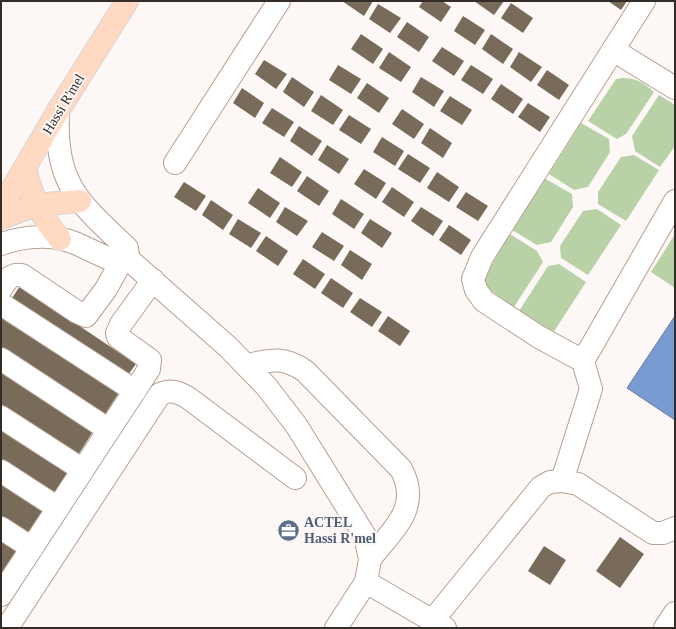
<svg xmlns="http://www.w3.org/2000/svg" width="676" height="629" font-family="'Times New Roman',serif">
<style>
.green{fill:#b9d1a7}
.water{fill:#789bd1;stroke:#647a9e}
.building{fill:#786b59}
.lines{fill:none;stroke-linecap:round;stroke-linejoin:round}
.minor-casing{stroke:#b5a093;stroke-width:24}
.major-casing{stroke:#d6d5d4;stroke-width:24}
.minor{stroke:#fff;stroke-width:22}
.major{stroke:#ffd9c2;stroke-width:22}
.labels{text-anchor:middle;stroke-width:4;stroke-linejoin:round;paint-order:stroke}
.street-label{font-size:14px;fill:#342c27;stroke:#fdf8f6}
.service-label{font-size:14px;font-weight:bold;fill:#4e5e75;stroke:#fdf8f6;text-anchor:start}
</style>
<rect width="100%" height="100%" fill="#fdf8f6"/>
<g class="green">
<path d="M623,78C637,78 644,83 654,92L626,134L617,139L588,121L616,79Z"/>
<path d="M659,95L675,105V146L660,167L635,151L632,136Z"/>
<path d="M581,123L609,139L610,152L588,187L574,190L549,174Z"/>
<path d="M634,155L659,170L626,221L598,204V192L621,157Z"/>
<path d="M544,178L572,194L573,207L551,242L537,245L512,230Z"/>
<path d="M597,209L621,225L588,275L561,258L560,246L583,211Z"/>
<path d="M510,234L537,251L543,262L514,307L484,286L485,276Z"/>
<path d="M675,234V288L651,272Z"/>
<path d="M559,264L586,282L553,333L519,311L548,266Z"/>
</g>
<path class="water" d="M675,316V420L627,388Z"/>
<g class="building">
<path d="M342,1H373L364,16Z"/>
<path d="M423,1H442L451,7L441,22L419,7Z"/>
<path d="M474,1H504L494,15Z"/>
<path d="M608,1H627L621,10Z"/>
<path d="M511,3L533,18L523,33L501,18Z"/>
<path d="M378,4L401,18L390,33L369,19Z"/>
<path d="M463,16L485,30L475,45L454,31Z"/>
<path d="M407,22L429,37L419,52L397,37Z"/>
<path d="M361,34L383,49L373,64L351,49Z"/>
<path d="M491,34L513,49L503,64L482,49Z"/>
<path d="M442,47L464,61L454,76L432,61Z"/>
<path d="M389,52L411,67L401,82L379,68Z"/>
<path d="M519,52L542,67L531,82L510,67Z"/>
<path d="M264,60L287,74L276,89L255,74Z"/>
<path d="M338,65L361,79L351,94L329,80Z"/>
<path d="M471,65L493,79L483,94L461,80Z"/>
<path d="M547,70L569,85L559,100L537,85Z"/>
<path d="M292,77L314,92L304,107L283,92Z"/>
<path d="M421,77L444,91L434,107L412,92Z"/>
<path d="M367,83L389,98L379,113L357,98Z"/>
<path d="M501,84L523,99L513,114L491,99Z"/>
<path d="M242,88L264,103L255,118L233,103Z"/>
<path d="M321,95L343,110L333,125L311,111Z"/>
<path d="M450,96L472,110L462,125L440,111Z"/>
<path d="M528,103L550,117L540,132L518,117Z"/>
<path d="M272,108L294,122L284,137L262,123Z"/>
<path d="M402,109L424,124L414,139L392,124Z"/>
<path d="M349,115L371,129L361,144L339,130Z"/>
<path d="M299,126L322,141L312,156L290,141Z"/>
<path d="M430,128L452,143L443,158L421,143Z"/>
<path d="M382,137L404,151L395,166L373,152Z"/>
<path d="M327,145L349,159L339,174L318,160Z"/>
<path d="M408,154L430,168L420,183L398,169Z"/>
<path d="M280,157L302,172L292,187L270,173Z"/>
<path d="M364,169L386,183L376,199L354,184Z"/>
<path d="M437,172L459,187L449,202L427,188Z"/>
<path d="M307,176L329,191L319,206L297,191Z"/>
<path d="M184,182L206,196L196,211L174,197Z"/>
<path d="M392,187L414,202L404,217L382,202Z"/>
<path d="M258,188L280,203L270,218L248,203Z"/>
<path d="M466,192L488,206L478,221L456,207Z"/>
<path d="M341,199L364,214L354,229L332,214Z"/>
<path d="M211,200L233,215L223,230L202,215Z"/>
<path d="M285,207L308,221L297,236L276,222Z"/>
<path d="M421,207L443,221L433,236L411,221Z"/>
<path d="M238,219L261,233L251,248L229,234Z"/>
<path d="M370,219L392,233L382,248L361,233Z"/>
<path d="M449,225L471,240L461,255L439,240Z"/>
<path d="M322,232L344,246L334,261L312,247Z"/>
<path d="M266,236L288,251L278,266L256,251Z"/>
<path d="M350,250L372,264L362,280L341,265Z"/>
<path d="M303,259L325,274L315,289L293,274Z"/>
<path d="M331,278L353,293L343,308L321,293Z"/>
<path d="M20,286L136,364L128,375L12,298Z"/>
<path d="M360,298L382,312L372,327L350,312Z"/>
<path d="M388,316L410,331L400,346L378,331Z"/>
<path d="M1,317L120,391L104,416L1,348Z"/>
<path d="M1,369L94,430L78,455L1,404Z"/>
<path d="M1,424L70,469L54,494L1,459Z"/>
<path d="M1,483L43,511L27,535L1,518Z"/>
<path d="M620,537L644,554L620,588L596,571Z"/>
<path d="M1,540L17,550L1,575Z"/>
<path d="M544,546L566,560L550,585L528,571Z"/>
</g>
<g class="lines">
<defs>
<g id="minor">
<path d="M613,50L675,88"/>
<path d="M175,163L279,1"/>
<path d="M1,244C24,236 51,234 75,243C89,249 103,257 118,262L125,260L128,255L127,248C77,201 55,184 58,111"/>
<path d="M127,258L228,347L266,386L296,425L365,536L370,559L366,582L336,628"/>
<path d="M1,289C6,281 10,273 22,275L77,312L86,316L106,289L121,262"/>
<path d="M1,304L135,391"/>
<path d="M1,359L109,430"/>
<path d="M583,361L675,201"/>
<path d="M247,365C271,360 283,356 305,371L401,469C422,508 392,530 370,559"/>
<path d="M1,417L83,470"/>
<path d="M1,471L58,508"/>
<path d="M562,481L591,389L583,361L539,337L484,301L476,290L473,279L482,257L644,1"/>
<path d="M1,528L32,548"/>
<path d="M366,582L445,628"/>
<path d="M1,595L149,369L150,360L118,337L117,333L121,324L153,280"/>
<path d="M433,620L541,487L550,482L562,481L578,484L653,533H663L675,528"/>
<path d="M7,628L160,394C171,389 177,392 187,397L295,478"/>
<path d="M665,628L675,613"/>
</g>
<g id="major">
<path d="M25,169C32,196 41,218 60,239"/>
<path d="M1,208L58,111L127,1"/>
<path d="M1,218L36,205L80,201"/>
</g>
</defs>
<use href="#minor" class="minor-casing"/>
<use href="#major" class="major-casing"/>
<use href="#minor" class="minor"/>
<use href="#major" class="major"/>
</g>
<defs>
<symbol id="office-disc" viewBox="-11 -11 22 22"><circle r="9.5" fill="#5c6f8a" stroke="#fdf8f6"/><path d="M-6-3h4V-5.5h4V-3h4V5H-6ZM-1-4.5V-3h2v-1.5ZM-6 0V1H6V0Z" fill="#fff"/></symbol>
</defs>
<g fill-rule="evenodd">
<use href="#office-disc" x="276" y="518" width="25" height="25"/>
</g>
<g class="labels">
<g class="street-label">
<text transform="translate(63 104) rotate(-59)" y="5">Hassi R'mel</text>
</g>
<g class="service-label">
<text x="304" y="527">ACTEL<tspan x="304" dy="16">Hassi R'mel</tspan></text>
</g>
</g>
<rect width="676" height="629" fill="none" stroke="#342c27" stroke-width="4"/>
</svg>
